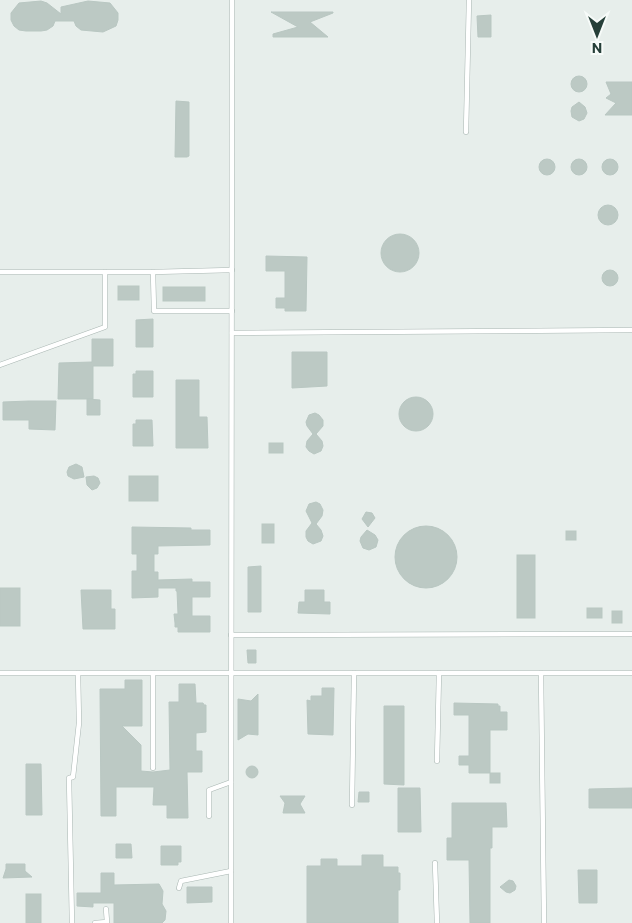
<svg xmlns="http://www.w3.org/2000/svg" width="632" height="923" font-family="Commissioner,sans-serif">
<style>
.building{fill:#bcc9c4;stroke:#b9c7c2}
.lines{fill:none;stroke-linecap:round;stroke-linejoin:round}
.service-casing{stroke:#a9b6b2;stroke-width:5.5}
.service{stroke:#fff;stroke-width:4.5}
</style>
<rect width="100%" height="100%" fill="#e7eeeb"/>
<g class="building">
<path d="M41,1L47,3L61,14V7L88,1L110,3L118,13V20L116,26L103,32L81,30L76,26L74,21H55L53,26L47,30L41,31H26L19,30L14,26L11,20V13L19,3Z"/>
<path d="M271,12H333V13L310,22L328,37H273V34L298,27Z"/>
<path d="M491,15V37H478L477,16Z"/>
<circle cx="579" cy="84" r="8"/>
<path d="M606,82H632V115H605L616,103L606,98L611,94Z"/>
<path d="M176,101L189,102V156L187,157H175Z"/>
<path d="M579,102L585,107L587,113L584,119L579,121L572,117L571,111L572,107Z"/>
<circle cx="547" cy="167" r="8"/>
<circle cx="610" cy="167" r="8"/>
<circle cx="579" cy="167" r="8"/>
<circle cx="608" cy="215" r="10"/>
<circle cx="400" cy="253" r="19"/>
<path d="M266,256L307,257L306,311H285V308H276V298H285V271H266Z"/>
<circle cx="610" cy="278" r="8"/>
<rect x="118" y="286" width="21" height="14"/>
<rect x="163" y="287" width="42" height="14"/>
<path d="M153,319V347H136V320Z"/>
<path d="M92,339H113V366H93V399H58L59,363L92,362Z"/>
<path d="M292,352H327V386L292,388Z"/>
<path d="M136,371H153V397H133V374H136Z"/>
<path d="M176,380H199V417H207L208,448H176Z"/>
<circle cx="416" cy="414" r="17"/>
<path d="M87,399L100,400V415H87Z"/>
<path d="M29,401H56L55,430L29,429V420H3V402Z"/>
<path d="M315,413L319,415L323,420V426L316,434L322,441L323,446L321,451L314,454L309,451L306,447L307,441L313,434L307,426L306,422L309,415Z"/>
<path d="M136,420H152L153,446H133V424H136Z"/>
<rect x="269" y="443" width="14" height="10"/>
<path d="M76,464L82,467L84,477L74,479L68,476L67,472L69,467Z"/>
<path d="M94,476L98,478L100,483L97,488L92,490L87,485L86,477Z"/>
<rect x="129" y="476" width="29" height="25"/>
<path d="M316,502L320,504L323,510L322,516L316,524L321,530L323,536L321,541L313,544L308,541L306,537V531L312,523L306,511L309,504Z"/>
<path d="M366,512L372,513L375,518L368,527L362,519Z"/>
<rect x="262" y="524" width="12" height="19"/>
<circle cx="426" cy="557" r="31"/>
<path d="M132,527L191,528V530H210V545L158,546V554H154V572H158V580L192,579V582H210V597H192V616H210V632H178V627H175V623L174,614H178L177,591H176V588H158V597L132,598V571H137V554H132Z"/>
<path d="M367,530L375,535L378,540L376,547L369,550L363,548L360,541L361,537Z"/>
<rect x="566" y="531" width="10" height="9"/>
<rect x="517" y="555" width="18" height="63"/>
<path d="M261,566V612H248V567Z"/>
<rect x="0" y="588" width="20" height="38"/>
<path d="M81,590H111V609H115V629H83Z"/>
<path d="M305,590H324V602H330V614L298,613L299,602H305Z"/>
<rect x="587" y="608" width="15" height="10"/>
<rect x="612" y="611" width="10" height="12"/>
<path d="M247,650H256V663H248Z"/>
<path d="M125,680H142V726H122L141,745V771L153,772L170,770L169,702H179V684H195L196,703H203L204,705H206V732L196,733V751H202V772H187L188,818H167V805H153L154,787H116V816H101L100,689H125Z"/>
<path d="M322,688H334L333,735L308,734L307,700L311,701V696H322Z"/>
<path d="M258,694V735L248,734L238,740V699L251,701Z"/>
<path d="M454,703L498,704V706H500V712H507V730H490V773H469V765H459V756H469V715H454Z"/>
<path d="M384,706H404V785L384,784Z"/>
<path d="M26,764H41L42,815H26Z"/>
<circle cx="252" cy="772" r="6"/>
<rect x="490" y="773" width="10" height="10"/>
<path d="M398,788H420L421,832H398Z"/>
<path d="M632,788V808H589V789Z"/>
<path d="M359,792H369V802H358Z"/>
<path d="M280,796H305L300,804L305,813H283L285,803Z"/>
<path d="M452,803H506L507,827H492V848H490V923H470L469,860H447V838H452Z"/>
<path d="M116,844H131L132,858H116Z"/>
<path d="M161,846H181V862H178V865H161Z"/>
<path d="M362,855H383V867H398V873H400V890H398V923H307V866H321V859H337V866H362Z"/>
<path d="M6,864H25V871L32,877L3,878L6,869Z"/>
<path d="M578,870H597V903H579Z"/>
<path d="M101,873H114V885L159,884L163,891L162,904L166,911L165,920L162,923H114V903H93V907L77,906V893H101Z"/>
<path d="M509,880L513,881L516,886L515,890L510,893L506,892L500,887Z"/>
<path d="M187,887H212V902L187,903Z"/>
<rect x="26" y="894" width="15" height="29"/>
</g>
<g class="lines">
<defs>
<g id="service">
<path d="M466,132L469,0"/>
<path d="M0,272H153L232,270"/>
<path d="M153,272L154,311H232"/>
<path d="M232,333L632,330"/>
<path d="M0,365L105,327V272"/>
<path d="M231,635L632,634"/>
<path d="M0,673H632"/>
<path d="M541,673L544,923"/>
<path d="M437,761L439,673"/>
<path d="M153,768V673"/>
<path d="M352,805L354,673"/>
<path d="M209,816V790L231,782"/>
<path d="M435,863L437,923"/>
<path d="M179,888L181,881L231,871"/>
<path d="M72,923L69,778L73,777L79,723L78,673"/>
<path d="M95,923L107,922L106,909"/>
<path d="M231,923L232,0"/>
</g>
</defs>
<use href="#service" class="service-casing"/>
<use href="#service" class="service"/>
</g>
<g transform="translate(597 35) rotate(180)" stroke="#f7fbf9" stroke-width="4" paint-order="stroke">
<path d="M0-4L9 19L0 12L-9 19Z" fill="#263f39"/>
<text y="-8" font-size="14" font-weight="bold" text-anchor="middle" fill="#263f39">N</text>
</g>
</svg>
